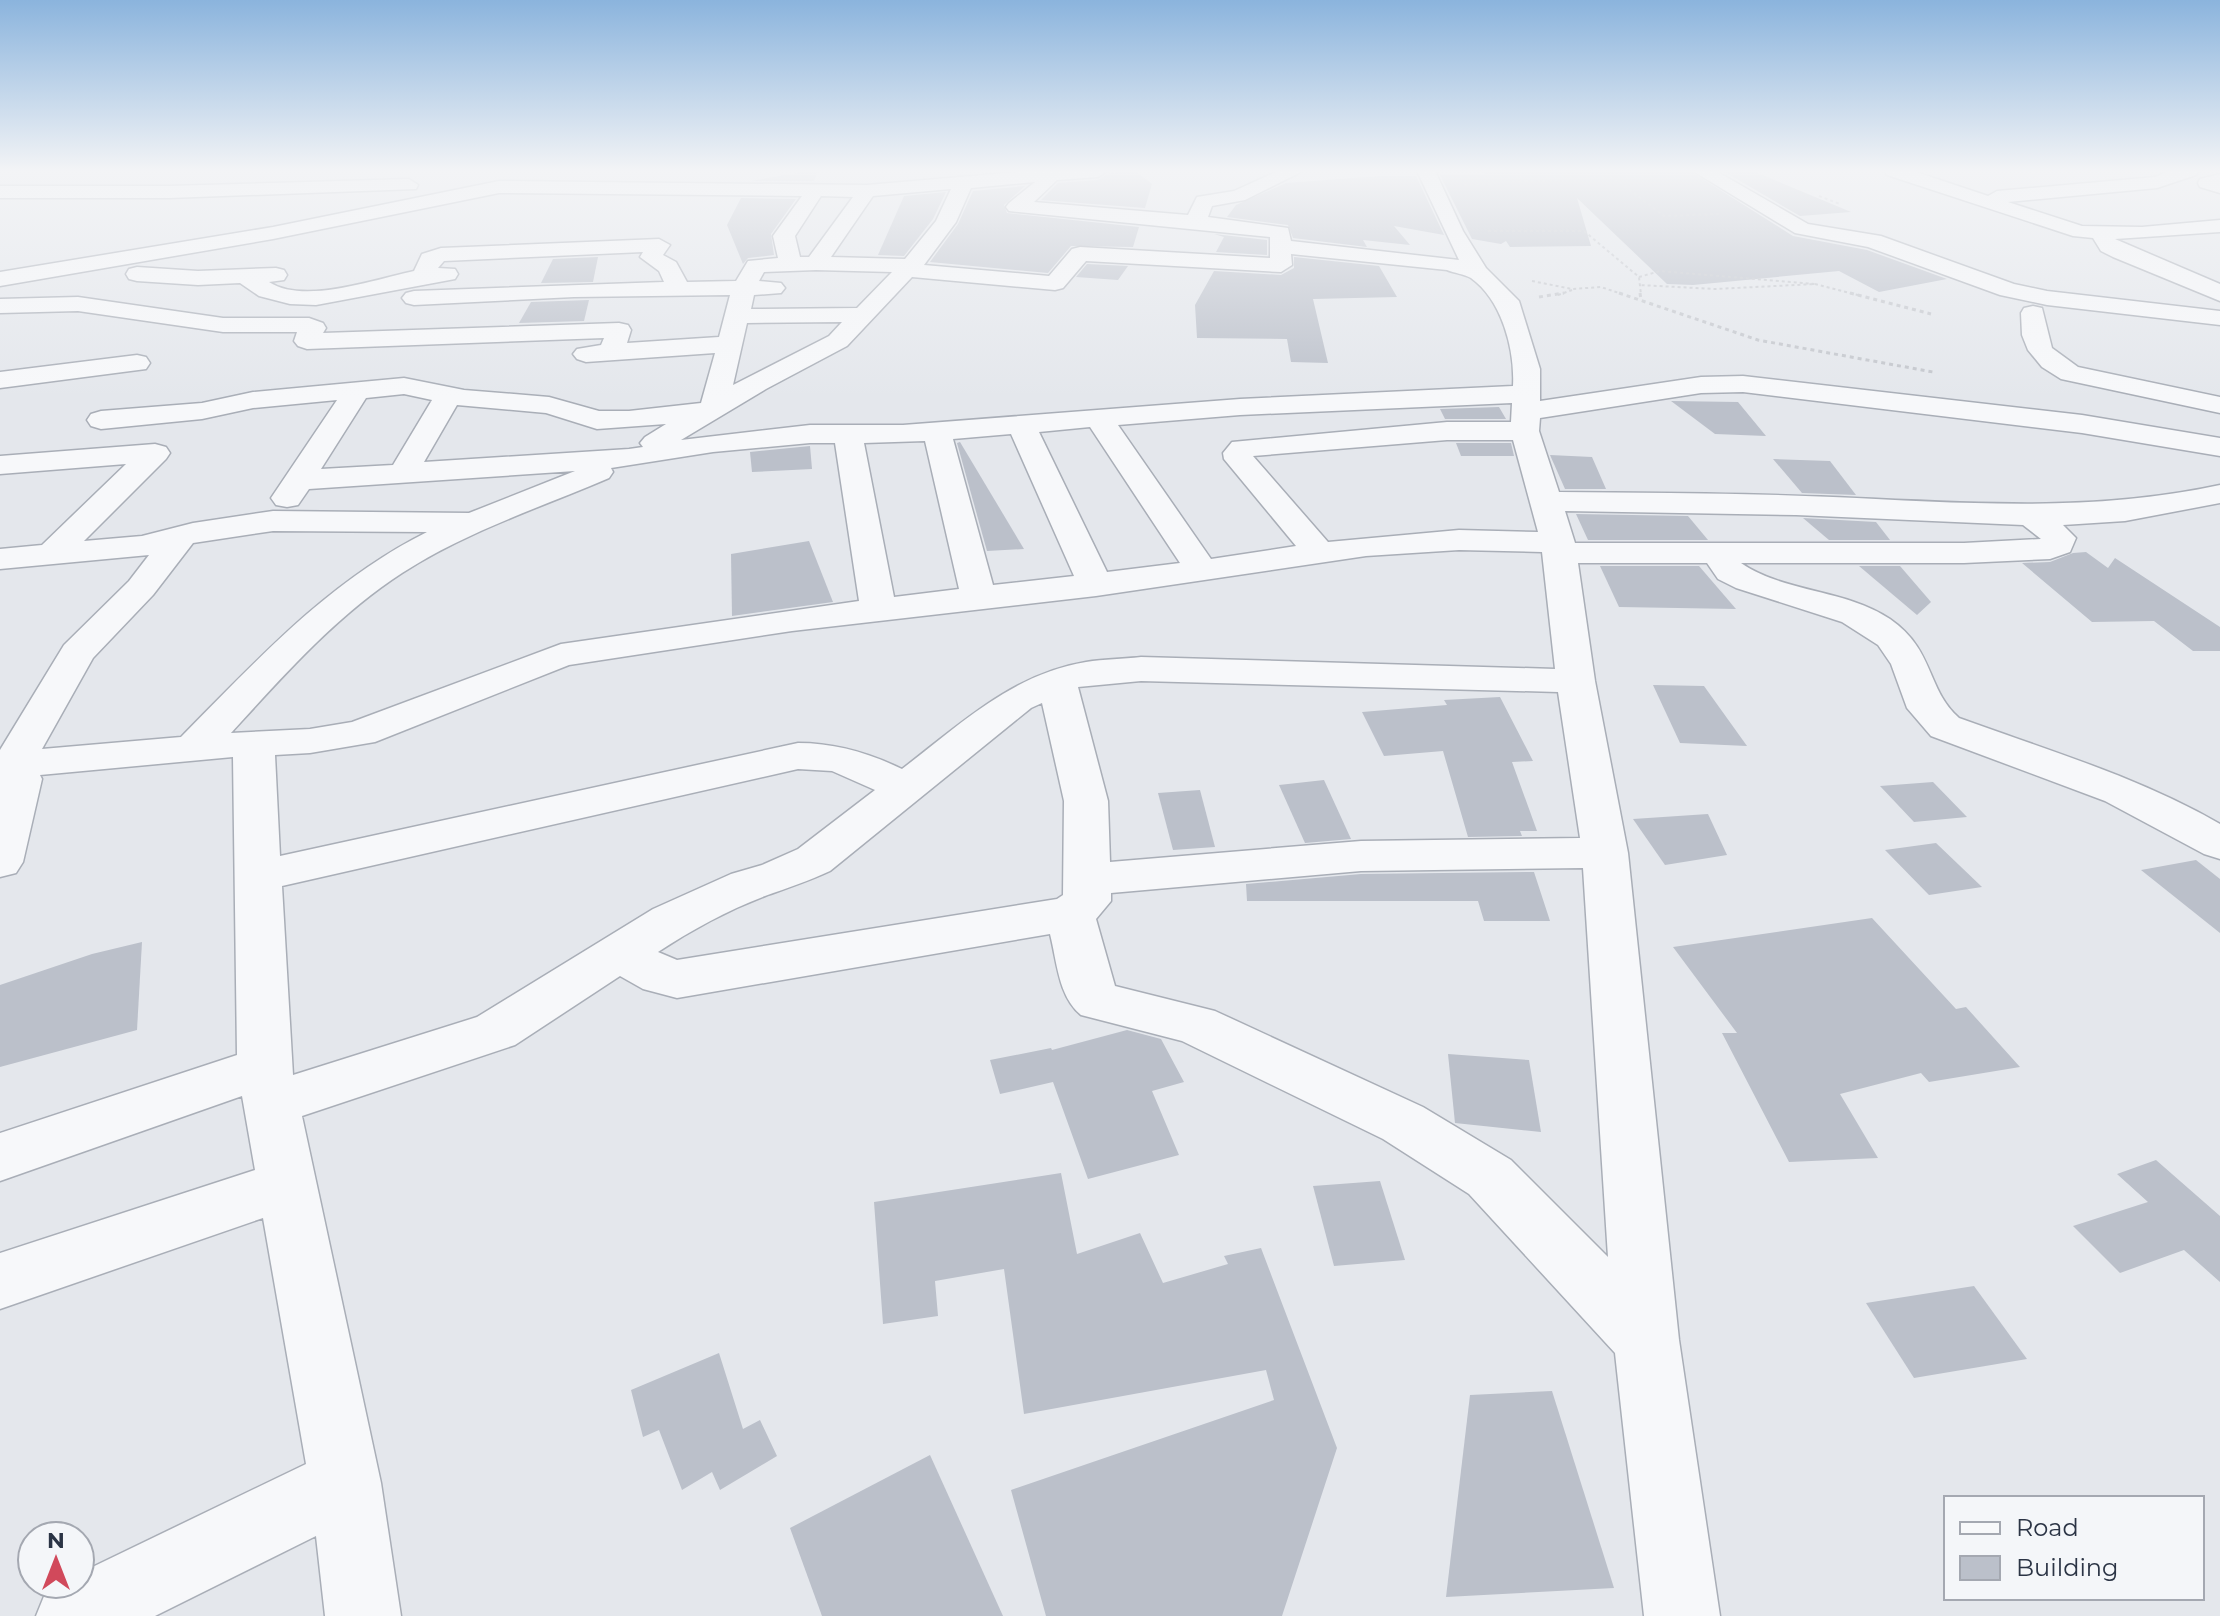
<svg xmlns="http://www.w3.org/2000/svg" width="2220" height="1616" font-family="Montserrat,sans-serif">
<style>
.building{fill:#bbc0ca}
.lines{fill:none;stroke-linecap:round;stroke-linejoin:round}
.minor-casing{stroke:#a9aeb7;stroke-width:3}
.path-far1{stroke:#c2c5cb;stroke-width:2;stroke-dasharray:3 3;stroke-linecap:butt}
.path{stroke:#c2c5cb;stroke-width:3;stroke-dasharray:4 4;stroke-linecap:butt}
.minor{fill:#f7f8fa;fill-rule:evenodd}
</style>
<rect width="100%" height="100%" fill="#e4e7ec"/>
<g class="building">
<path d="M807,171H818L814,181H751Z"/>
<path d="M1135,171L1152,184L1145,208L1041,200L1058,183L1098,180L1109,173Z"/>
<path d="M1483,171H1690L1793,236L1867,250L1947,279L1879,292L1839,271L1693,285L1667,284L1577,198L1591,246L1510,247L1506,241L1501,244L1472,239L1440,175H1486Z"/>
<path d="M1723,171H1753L1851,212L1800,216Z"/>
<path d="M1380,176H1416L1444,235L1394,226L1410,245L1363,240L1367,247L1293,238L1288,225L1227,217L1236,205L1286,183Z"/>
<path d="M1025,186L1004,205L1007,213L1139,227L1133,247L1071,246L1048,273L930,262L958,224L973,191Z"/>
<path d="M946,192L933,219L904,256L878,255L904,196Z"/>
<path d="M741,198L796,199L771,234L774,255L748,258L743,264L727,225Z"/>
<path d="M1214,234L1267,240V255L1216,252L1224,237Z"/>
<path d="M598,257L593,282L541,283L553,259Z"/>
<path d="M1294,257L1379,266L1397,297L1313,299L1328,363L1291,362L1287,339L1197,338L1195,305L1214,271L1281,275L1294,268Z"/>
<path d="M1087,264L1128,266L1118,280L1076,277Z"/>
<path d="M589,300L584,321L519,323L531,302Z"/>
<path d="M1671,401L1738,402L1766,436L1715,434Z"/>
<path d="M1499,407L1506,419H1445L1440,409Z"/>
<path d="M960,442L1024,549L987,551L957,443Z"/>
<path d="M1456,443H1511L1514,456H1461Z"/>
<path d="M810,446L812,469L752,472L750,452Z"/>
<path d="M1550,455L1592,457L1606,489H1565Z"/>
<path d="M1773,459L1830,461L1856,495L1802,493Z"/>
<path d="M1576,514L1688,516L1708,540H1588Z"/>
<path d="M1803,518L1876,522L1890,540H1829Z"/>
<path d="M809,541L833,602L732,616L731,554Z"/>
<path d="M2086,552L2108,568L2115,558L2220,627V651H2193L2154,621L2092,622L2022,563L2050,562L2073,553Z"/>
<path d="M1600,566H1699L1736,609L1619,607Z"/>
<path d="M1859,566H1900L1931,602L1917,615Z"/>
<path d="M1653,685L1704,686L1747,746L1680,743Z"/>
<path d="M1500,697L1533,761L1512,762L1537,831H1520L1522,836L1468,837L1443,751L1384,756L1362,712L1447,705L1444,700Z"/>
<path d="M1324,780L1351,839L1305,843L1279,785Z"/>
<path d="M1933,782L1967,817L1914,822L1880,786Z"/>
<path d="M1200,790L1215,847L1173,850L1158,793Z"/>
<path d="M1708,814L1727,855L1665,865L1633,819Z"/>
<path d="M1936,843L1982,887L1929,895L1885,850Z"/>
<path d="M2196,860L2220,879V933L2141,870Z"/>
<path d="M1534,872L1550,921H1484L1478,901H1247L1246,884L1361,874Z"/>
<path d="M1872,918L1956,1009L1966,1007L2020,1067L1929,1082L1921,1073L1840,1094L1878,1158L1789,1162L1722,1033H1737L1673,947Z"/>
<path d="M142,942L137,1030L0,1067V985L92,954Z"/>
<path d="M1127,1030L1161,1039L1184,1082L1152,1091L1179,1155L1088,1179L1053,1082L1000,1094L990,1060L1051,1048L1052,1050Z"/>
<path d="M1448,1054L1529,1060L1541,1132L1455,1123Z"/>
<path d="M2156,1160L2220,1216V1282L2184,1250L2120,1273L2073,1226L2148,1202L2117,1174Z"/>
<path d="M1061,1173L1077,1254L1140,1233L1163,1283L1228,1264L1224,1256L1261,1248L1337,1448L1282,1616H1046L1011,1490L1274,1400L1266,1370L1024,1414L1004,1269L935,1281L938,1316L883,1324L874,1202Z"/>
<path d="M1380,1181L1405,1260L1334,1266L1313,1186Z"/>
<path d="M1974,1286L2027,1359L1914,1378L1866,1303Z"/>
<path d="M719,1353L743,1429L760,1420L777,1456L720,1490L712,1472L682,1490L659,1430L643,1437L631,1390Z"/>
<path d="M1552,1391L1614,1588L1446,1597L1470,1395Z"/>
<path d="M930,1455L1003,1616H822L790,1528Z"/>
</g>
<g class="lines">
<defs>
<g id="minor">
<path d="M1030,171H1107L1098,177L1057,180L1034,202L1188,215L1197,197L1234,191L1278,171H1303L1245,200L1212,206L1208,217L1288,228L1291,241L1459,260L1417,171H1435L1463,231L1486,268L1519,301L1540,369V401L1701,377L1743,376L2082,415L2220,438V456L2082,433L1743,392L1701,393L1540,418L1539,431L1559,492C1650,493 1741,493 1833,497C1964,503 2091,513 2220,485V503L2125,521L2063,525L2076,538L2070,552L2050,559L1964,563H1741C1785,593 1846,589 1890,619C1935,650 1926,689 1959,718C2047,750 2139,777 2220,824V859L2204,854L2105,801L1931,736L1907,708L1891,664L1878,645L1842,622L1736,588L1718,579L1707,563H1578L1595,681L1628,853L1679,1340L1720,1616H1644L1615,1353L1469,1194L1383,1139L1182,1041L1081,1015C1058,996 1057,961 1050,934L677,998L643,989L620,976L515,1045L302,1116L381,1483L401,1616H325L316,1536L155,1616H36L47,1589L57,1584H80V1573L306,1464L263,1218L0,1309V1253L255,1170L242,1096L0,1181V1133L237,1055L233,757L40,775L42,779L23,862L16,873L0,877V750L64,645L129,581L149,555L0,569V549L42,545L126,464L0,474V456L155,444L166,447L170,453L166,459L84,541L142,536L193,523L273,511L469,513L575,471L309,489L298,505L287,507L276,505L271,498L337,400L253,408L202,419L101,429L91,426L87,420L91,414L101,411L202,403L253,392L404,378L464,390L549,397L599,411H629L701,403L715,353L586,362L577,359L573,354L577,349L601,345L604,338L307,349L298,346L294,341L297,332H223L78,311L0,313V299L78,297L223,318H309L323,323L326,328L323,333L619,323L628,325L631,330L627,343L719,337L730,295L574,297L414,305L406,303L402,298L406,293L414,291L664,282L659,271L640,257L643,252L444,261L438,268L455,269L458,274L455,279L316,305L290,304L259,296L240,283L198,285L137,281L129,279L126,274L129,269L137,267L198,271L276,268L284,270L287,275L284,280L269,282C304,305 376,279 414,271L422,254L441,248L659,239L670,245L663,255L676,262L687,282L736,281L748,261L778,258L773,236L802,196L499,193L273,239L0,286V272L273,227L499,181L867,185ZM1035,182L1009,203L1006,207L1009,211L1270,237V258L1080,247L1072,249L1049,276L924,265L956,222L971,188ZM951,189L936,221L905,259L831,257L873,196ZM821,196L853,197L809,257H800L795,236ZM1291,254L1447,270C1454,273 1464,274 1471,278C1502,300 1515,350 1513,386L1240,399L903,425H810L681,440L766,389L847,346L912,277L1055,290L1063,288L1086,261L1281,272L1292,265ZM816,270L892,272L857,308L751,309L754,295L781,293L785,288L781,283L759,281L764,272ZM842,322L829,336L733,385L747,323ZM404,394L432,400L393,465L321,469L366,398ZM1512,403L1511,422H1447L1232,442L1223,453L1224,459L1296,546L1211,559L1118,425L1240,415ZM457,405L546,413L597,429L666,424L645,437L640,443L643,447L629,449L424,462ZM1090,427L1180,563L1107,572L1039,432ZM1011,434L1074,576L993,585L953,439ZM1447,440H1513L1538,532L1459,530L1328,542L1253,456ZM925,441L959,589L894,597L864,443ZM810,443H835L859,601L561,644L352,722L310,729L231,733C284,675 336,616 402,573C465,532 539,508 609,478L613,472L611,468L713,452ZM1565,511L1796,515L2023,525L2041,539L1964,543H1575ZM273,531L427,532C329,581 258,659 181,737L42,749L93,658L153,595L193,543ZM1459,550L1542,552L1555,669L1141,657C1123,659 1104,659 1086,662C1012,674 958,726 902,769C869,753 835,743 798,743L280,856L275,755L310,753L375,742L569,665L792,631L1096,596L1366,556ZM1141,681L1558,692L1580,838L1361,841L1110,862L1108,801L1078,687ZM1042,703L1064,801L1063,895L1057,899L677,960L658,952C691,930 728,910 765,896C787,888 809,881 830,871L1031,708ZM798,769L832,771L875,790L798,849L762,865L731,874L653,909L477,1017L293,1075L282,886ZM1583,868L1608,1257L1511,1160L1423,1107L1215,1011L1115,986L1096,919L1111,901V893L1361,871Z"/>
<path d="M1693,171H1716L1808,224L1881,236L2014,284L2047,291L2220,311V325L2047,305L2000,295L1868,247L1795,233Z"/>
<path d="M1885,171H1913L1988,196L1997,191L2155,177L2170,171H2198L2196,175L2157,188L2008,202L2082,226L2142,227L2220,220V232L2115,239L2220,284V301L2113,257L2101,251L2093,238L2073,236L1887,175Z"/>
<path d="M2220,174V193L2200,187L2198,183L2200,179Z"/>
<path d="M409,179L418,185L416,189L169,198H0V186H169Z"/>
<path d="M2033,306L2042,308L2052,348L2078,367L2220,397V413L2061,379L2042,367L2028,350L2022,335L2021,313L2024,308Z"/>
<path d="M137,355L146,357L150,363L146,369L0,388V372Z"/>
</g>
</defs>
<use href="#minor" class="minor-casing"/>
<g class="path-far1">
<path d="M1525,181L1614,178L1664,216L1719,214"/>
<path d="M1464,185L1525,181L1516,171"/>
<path d="M1819,196L1840,204"/>
<path d="M1488,231H1584L1639,277L1641,295"/>
<path d="M1639,277L1660,271L1815,284L1715,289L1639,285"/>
<path d="M1532,281L1572,289L1601,287L1625,295"/>
<path d="M1815,284L1858,295"/>
<path d="M1558,295L1572,290"/>
</g>
<g class="path">
<path d="M1619,293L1758,340L1933,372"/>
<path d="M1640,293L1641,300"/>
<path d="M1850,293L1931,314"/>
<path d="M1539,297L1564,293"/>
</g>
<use href="#minor" class="minor"/>
</g>
<linearGradient id="sky" x2="0" y2="1"><stop stop-color="#8bb4dd"/><stop offset="0.43" stop-color="#f3f4f6"/><stop offset="1" stop-color="#f3f4f6" stop-opacity="0"/></linearGradient>
<rect width="2220" height="398" fill="url(#sky)"/>
<rect x="1944" y="1496" width="260" height="104" fill="#f4f6f9" stroke="#a4a8b1" stroke-width="2"/>
<rect x="1960" y="1522" width="40" height="12" fill="#f7f8fa" stroke="#a4a8b1" stroke-width="2"/>
<text x="2016" y="1536" font-size="24" fill="#2b3445">Road</text>
<rect x="1960" y="1556" width="40" height="24" fill="#bbc0ca" stroke="#a4a8b1" stroke-width="2"/>
<text x="2016" y="1576" font-size="24" fill="#2b3445">Building</text>
<g transform="translate(56 1560)"><circle r="38" fill="#f4f6f9" stroke="#a4a8b1" stroke-width="2"/>
<path d="M0-6L14 30L0 20L-14 30Z" fill="#d1495b"/>
<text y="-12" font-size="22" font-weight="bold" text-anchor="middle" fill="#2b3445">N</text>
</g>
</svg>
